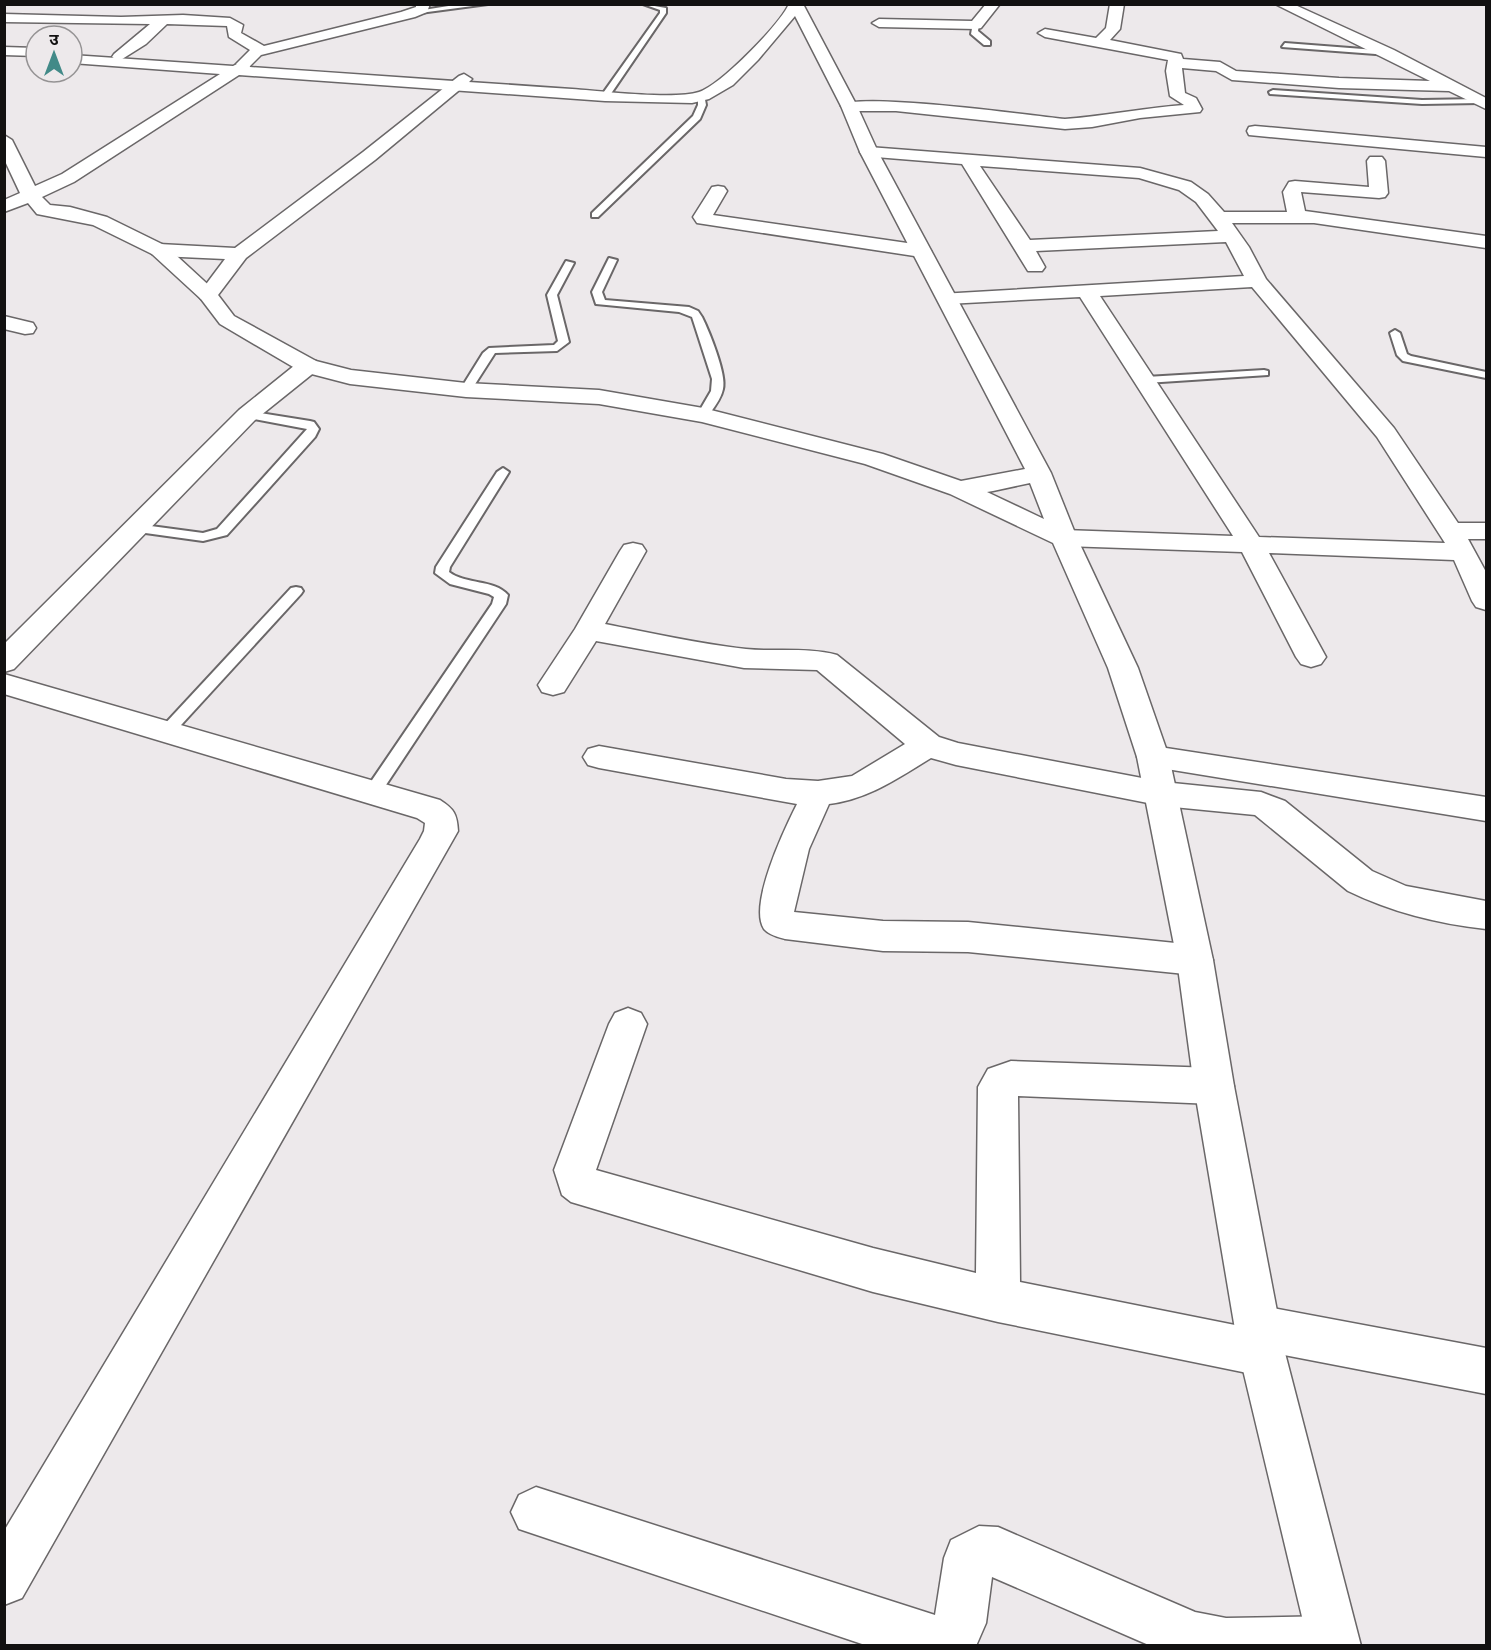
<svg xmlns="http://www.w3.org/2000/svg" width="1491" height="1650" font-family="'Open Sans','Noto Sans Devanagari',sans-serif">
<style>
.lines{fill:none;stroke-linecap:round;stroke-linejoin:round}
.service-casing{stroke:#6a6768;stroke-width:4}
.minor-casing{stroke:#6a6768;stroke-width:3}
.tertiary-casing{stroke:#6a6768;stroke-width:3}
.service{fill:#fff;fill-rule:evenodd}
.minor{fill:#fff;fill-rule:evenodd}
.tertiary{fill:#fff;fill-rule:evenodd}
</style>
<rect width="100%" height="100%" fill="#ede9eb"/>
<g class="lines">
<defs>
<g id="service">
<path d="M461,4H488L420,13L417,11Z"/>
<path d="M643,4L666,8V13L608,98H602L601,96L660,13V10Z"/>
<path d="M973,23H979L978,31L990,41V45H984L971,34Z"/>
<path d="M1285,43L1389,51L1393,53L1389,55L1282,47Z"/>
<path d="M1273,90L1422,100L1480,99L1484,101L1480,103L1422,104L1270,94L1269,92Z"/>
<path d="M698,94H704L706,105L700,119L598,217H592V213L693,116L698,105Z"/>
<path d="M609,258L617,260L602,292L605,300L689,307L698,311L702,317C709,331 727,375 723,389C721,399 713,409 707,417H699L697,415L711,391L712,379L692,317L679,312L596,304L592,292Z"/>
<path d="M566,261L574,263L557,295L569,342L557,351L495,353L470,392H462L460,390L483,353L489,348L554,345L558,341L547,295Z"/>
<path d="M1395,330L1400,333L1407,354L1411,356L1486,372V378L1403,361L1397,355L1390,333Z"/>
<path d="M1264,370L1268,371V375L1146,383L1140,380L1146,377Z"/>
<path d="M247,411L310,421L314,422L319,429L315,437L227,535L203,541L131,531L129,528L136,524L203,533L217,529L307,429L243,417L241,415Z"/>
<path d="M503,468L509,472L450,567L449,572C466,585 494,579 508,595L506,604L378,797H366L364,793L366,789L492,604L494,597L489,594L450,584L435,573L436,567L497,472Z"/>
<path d="M296,587L301,588L303,591L301,594L171,736H161L158,732L161,728L291,588Z"/>
</g>
<g id="minor">
<path d="M416,4H430L427,12L415,17L261,55L249,67L244,69L236,64L250,50L229,37L227,26L167,24L146,44L119,61L112,57L114,54L150,24L4,22V14L121,17L183,15L230,18L243,25L241,33L264,46L401,12L416,7Z"/>
<path d="M986,4H1000L981,28L976,29L879,27L872,23L879,19L972,21Z"/>
<path d="M1110,4H1124L1120,29L1110,40L1181,54L1183,59L1220,62L1236,71L1339,78L1430,81L1275,4H1293L1394,50L1486,98V109L1449,91L1339,88L1232,80L1216,71L1182,68L1185,93L1196,98L1202,109L1200,112L1140,118L1092,127L1065,129L896,111H849L841,106C853,91 1036,116 1065,119C1105,116 1144,108 1184,105L1170,96L1166,71L1168,60L1045,37L1038,33L1045,29L1096,38L1106,28Z"/>
<path d="M464,74L472,79L469,82L375,160L246,258L215,299L208,301L201,299L198,295L225,259L159,256L152,254L149,250L152,246L159,244L235,248L363,152L459,76Z"/>
<path d="M1255,126L1486,147V157L1249,135L1247,131L1249,127Z"/>
<path d="M869,147L1140,168L1191,182L1208,194L1224,212H1287L1283,192L1289,182L1295,181L1369,187L1367,161L1370,157H1382L1385,161L1388,193L1385,197L1379,198L1301,192L1305,211L1486,236V248L1314,223H1232L1249,247L1266,279L1394,428L1458,523H1486V539H1468L1486,572V610L1476,607L1472,601L1454,560L1269,553L1326,657L1321,664L1311,667L1301,664L1296,657L1242,552L1064,546L1055,544L1051,538L1055,532L1064,530L1233,536L1080,297L947,304L940,302L937,298L940,294L1244,276L1226,242L1036,251L1045,267L1042,271H1028L962,164L863,156L860,152L863,148ZM980,166L1139,178L1179,190L1196,202L1218,231L1030,240ZM1252,287L1377,437L1445,543L1259,537L1100,296Z"/>
<path d="M718,186L724,187L727,191L713,215L921,245L928,247L931,251L928,255L921,257L697,223L693,217L712,187Z"/>
<path d="M4,316L33,323L36,328L33,333L25,334L4,329Z"/>
<path d="M308,359L316,361L319,366L316,371L255,420L14,669L4,672V644L239,410L300,361Z"/>
<path d="M633,543L642,545L646,551L605,624C652,633 699,644 746,649C777,652 807,647 837,655L939,737L958,743L1163,782L1261,792L1285,801L1372,871L1406,886L1486,901V929C1439,924 1391,912 1348,891L1255,815L1163,806L956,765L931,758C898,778 869,799 829,804L809,849L794,912L883,921L968,922L1195,945L1208,949L1213,960L1208,971L1195,975L968,952L883,951L785,939C778,937 769,935 764,929C748,905 785,828 797,804L599,768L588,765L583,757L588,749L599,746L786,779L818,781L852,776L905,744L817,670L744,668L596,641L564,692L553,695L542,692L538,685L575,629L620,551L624,545Z"/>
<path d="M4,674L440,800C454,809 457,814 458,831L22,1598L4,1605V1531L420,839L424,831L425,823L417,818L4,694Z"/>
<path d="M1153,746L1486,797V821L1142,765L1137,757L1142,749Z"/>
<path d="M628,1008L641,1013L647,1024L596,1170L873,1248L976,1273L978,1087L988,1069L1011,1061L1214,1068L1228,1074L1234,1086L1228,1098L1214,1104L1018,1096L1020,1282L1235,1325L1241,1311L1257,1305L1486,1348V1394L1284,1355L1278,1369L1262,1376L998,1322L873,1292L571,1202L562,1195L554,1170L609,1024L615,1013Z"/>
<path d="M536,1487L935,1615L944,1558L951,1540L979,1526L998,1527L1195,1612L1226,1618L1333,1616L1351,1624L1359,1642L1358,1646H1151L992,1577L986,1623L976,1646H868L519,1529L511,1512L519,1495Z"/>
</g>
<g id="tertiary">
<path d="M789,4H803L857,106L878,152L1051,473L1077,538L1138,668L1169,757L1213,960L1234,1086L1285,1353L1361,1646H1309L1239,1353L1194,1086L1177,960L1137,757L1108,668L1053,543L950,494L865,464L702,422L599,404L466,397L350,384L300,371L220,324L201,299L152,254L93,225L37,214L28,203L4,212V200L20,193L4,159V135L12,140L35,186L62,174L220,74L72,63V55L233,66L243,61L248,63L250,67C357,74 465,82 572,89C602,91 674,100 699,92C721,85 780,24 789,4ZM795,16L841,106L860,152L1025,469L961,481L883,454L703,408L599,390L466,383L351,370L316,361L234,316L215,291L166,246L107,217L70,207L50,205L42,197L74,182L239,75L605,101L692,103L709,99L733,85L758,60ZM1030,483L1044,519L987,492L993,491Z"/>
<path d="M4,47L36,48V56L4,55Z"/>
</g>
</defs>
<use href="#service" class="service-casing"/>
<use href="#minor" class="minor-casing"/>
<use href="#tertiary" class="tertiary-casing"/>
<use href="#service" class="service"/>
<use href="#minor" class="minor"/>
<use href="#tertiary" class="tertiary"/>
</g>
<rect width="1491" height="1650" fill="none" stroke="#121111" stroke-width="12"/>
<g transform="translate(54 54)"><circle r="28" fill="#ede9eb" stroke="#959394" stroke-width="1.5"/>
<path d="M0-4.5L10 22L0 15L-10 22Z" fill="#428a88"/>
<text y="-9" font-size="16" font-weight="bold" text-anchor="middle" fill="#121111">उ</text>
</g>
</svg>
